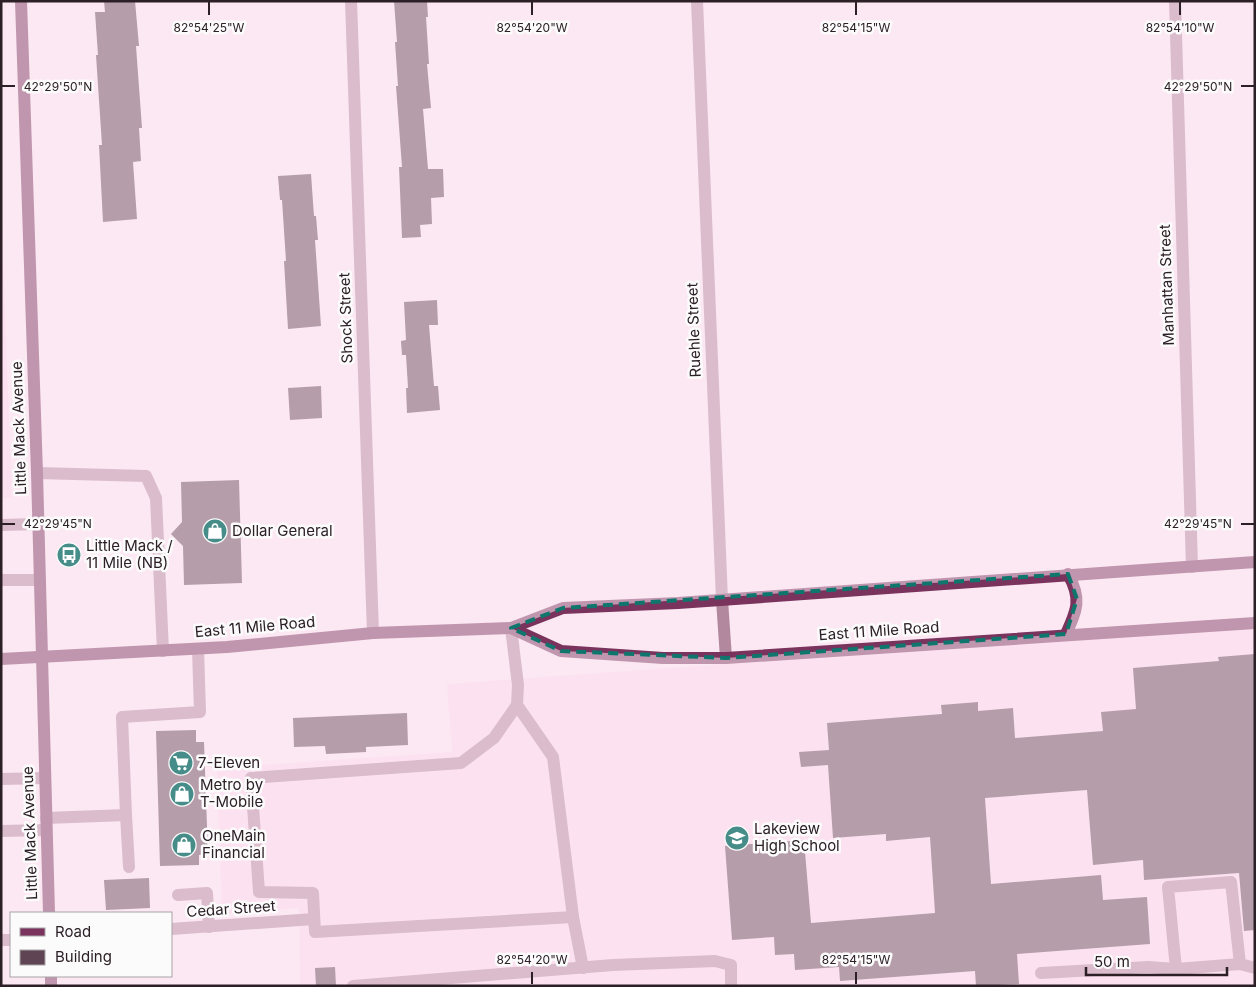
<svg xmlns="http://www.w3.org/2000/svg" width="1256" height="987" font-family="Inter,sans-serif">
<style>
.built{fill:#fddced}
.building{fill:#5f4453}
.lines{fill:none;stroke-linecap:round;stroke-linejoin:round}
.minor{stroke:#b2889e;stroke-width:12}
.major{stroke:#79335d;stroke-width:12}
.marked{fill:none;stroke:#0f766e;stroke-width:4;stroke-dasharray:10 6;stroke-linejoin:round}
.ticks{fill:none;stroke:#2c2026;stroke-width:2}
.labels{text-anchor:middle;stroke-width:5;stroke-linejoin:round;paint-order:stroke}
.street-label{font-size:15px;fill:#2c2026;stroke:#fbfbfb}
.poi-label{font-size:15px;fill:#2c2026;stroke:#fbfbfb;text-anchor:start}
.ticks-label{font-size:12px;text-anchor:middle;fill:#2c2026;stroke:#fbfbfb;stroke-width:5;stroke-linejoin:round;paint-order:stroke}
</style>
<rect width="100%" height="100%" fill="#fce8f2"/>
<g class="built">
<path d="M1,202L12,498H1Z"/>
<path d="M1255,626V986H300L299,908L222,914L217,768L452,752L447,684Z"/>
</g>
<g class="building">
<path d="M104,1H135L139,46H136L142,128H139L141,161L133,162L137,219L103,222L99,145H102L96,55H98L95,12H105Z"/>
<path d="M394,1H427L428,17H426L429,64H427L431,108L423,109L428,169H443L444,197L431,198L432,224L420,225L421,237L402,238L399,167H402L396,86H398L395,42H397Z"/>
<path d="M311,174L314,216H316L318,240H315L321,326L288,329L284,261H286L282,200H280L278,176Z"/>
<path d="M437,300L438,325H429L434,386H438L440,410L407,413L406,388H408L406,355H402L401,341L406,340L404,302Z"/>
<path d="M321,386L322,418L290,420L288,388Z"/>
<path d="M239,480L242,583L184,585L183,546L171,534L182,522L181,482Z"/>
<path d="M1255,654V930L1244,931L1239,873L1144,880L1143,860L1093,865L1087,790L985,798L991,884L1101,875L1103,900L1147,897L1150,944L1017,954L1019,984L976,986L975,971L840,981L839,967L795,970L794,954L775,955L774,937L732,940L725,846L804,840L811,923L935,913L930,837L886,841V834L833,838L828,765L801,767L799,752L829,750L827,723L942,714L941,705L978,702V711L1013,708L1015,738L1103,731L1101,712L1136,709L1133,668L1219,661L1218,657Z"/>
<path d="M407,713L408,745L366,747V752L326,754L325,746L294,747L293,718Z"/>
<path d="M196,730V742H204L208,854L199,855V865L160,866L156,731Z"/>
<path d="M149,878L150,908L106,910L104,880Z"/>
<path d="M335,967L336,986H316L315,968Z"/>
</g>
<g class="lines">
<g class="minor">
<path d="M351,1L373,633"/>
<path d="M697,1L722,600L726,658"/>
<path d="M1175,1L1192,567"/>
<path d="M37,473L146,476L156,498L163,651"/>
<path d="M1,525L38,524"/>
<path d="M1,580H40"/>
<path d="M511,628L518,685L517,705L494,738L461,763L251,778L259,892L313,893L315,932L573,917L553,757L517,705"/>
<path d="M1,779L45,778"/>
<path d="M126,815L129,867"/>
<path d="M46,818L126,815L122,717L200,712L198,649"/>
<path d="M1,831L46,830"/>
<path d="M178,895L207,893L209,927"/>
<path d="M573,917L583,968"/>
<path d="M171,929L314,919"/>
<path d="M1,940H11"/>
<path d="M1240,964L1231,882L1168,887L1176,969L1240,964L1255,968"/>
<path d="M1041,973L1148,967L1176,969"/>
<path d="M353,986L613,965L715,961L731,965V986"/>
</g>
<g class="major">
<path d="M21,1L37,473L49,913"/>
<path d="M511,628L561,651L663,658H726L1255,623"/>
<path d="M1066,634C1077,610 1082,599 1068,574"/>
<path d="M1,659L227,647L373,633L511,628L563,608L678,603L1255,562"/>
<path d="M51,976V986"/>
</g>
</g>
<path d="M0 0H1256V987H0ZM1068,574L1077,599L1066,634L726,658L561,651L511,628L563,608Z" fill="#fce8f2" fill-opacity=".55" fill-rule="evenodd"/>
<path class="marked" d="M1068,574L1077,599L1066,634L726,658L561,651L511,628L563,608Z"/>
<path class="ticks" d="M209,2V15M532,2V15M856,2V15M1180,2V15M2,86H15M1241,86H1254M2,524H15M1241,524H1254M532,972V984M856,972V984"/>
<defs>
<symbol id="shop-disc" viewBox="-11 -11 22 22"><circle r="9.5" fill="#468d89" stroke="#fbfbfb"/><path d="M-5-2.5h2.3a2.7 3.5 0 0 1 5.4 0H5L5.5 6h-11ZM-1.5-2.5h3a1.5 2.3 0 0 0-3 0Z" fill="#fff"/></symbol>
<symbol id="bus-disc" viewBox="-11 -11 22 22"><circle r="9.5" fill="#468d89" stroke="#fbfbfb"/><path d="M-5-6H5V4H4V6H2V4H-2V6H-4V4H-5ZM-3.5-4V0h7V-4ZM-3.5 1.2v1.5H-2V1.2ZM2 1.2v1.5H3.5V1.2Z" fill="#fff"/></symbol>
<symbol id="supermarket-disc" viewBox="-11 -11 22 22"><circle r="9.5" fill="#468d89" stroke="#fbfbfb"/><path d="M-6-5.5h2.5l.6 2H6L4.5 2H-2.5L-4.4-4H-6ZM-1.5 3.2a1.3 1.3 0 1 0 .1 0ZM3 3.2a1.3 1.3 0 1 0 .1 0Z" fill="#fff"/></symbol>
<symbol id="school-disc" viewBox="-11 -11 22 22"><circle r="9.5" fill="#468d89" stroke="#fbfbfb"/><path d="M0-5L7-2L0 1L-7-2ZM-4 1L0 2.5L4 1V4Q0 6-4 4Z" fill="#fff"/></symbol>
</defs>
<g fill-rule="evenodd">
<use href="#shop-disc" x="201" y="517" width="28" height="28"/>
<use href="#bus-disc" x="55" y="541" width="28" height="28"/>
<use href="#supermarket-disc" x="167" y="749" width="28" height="28"/>
<use href="#shop-disc" x="168" y="780" width="28" height="28"/>
<use href="#school-disc" x="723" y="824" width="28" height="28"/>
<use href="#shop-disc" x="170" y="831" width="28" height="28"/>
</g>
<g class="labels">
<g class="street-label">
<text transform="translate(1167 285) rotate(-92)" y="5">Manhattan Street</text>
<text transform="translate(346 318) rotate(-92)" y="5">Shock Street</text>
<text transform="translate(694 330) rotate(-92)" y="5">Ruehle Street</text>
<text transform="translate(19 428) rotate(-92)" y="5">Little Mack Avenue</text>
<text transform="translate(255 627) rotate(-5)" y="5">East 11 Mile Road</text>
<text transform="translate(879 631) rotate(-4)" y="5">East 11 Mile Road</text>
<text transform="translate(30 833) rotate(-92)" y="5">Little Mack Avenue</text>
<text transform="translate(231 909) rotate(-4)" y="5">Cedar Street</text>
</g>
<g class="poi-label">
<text x="232" y="536">Dollar General</text>
<text x="86" y="551">Little Mack /<tspan x="86" dy="17">11 Mile (NB)</tspan></text>
<text x="198" y="768">7-Eleven</text>
<text x="200" y="790">Metro by<tspan x="200" dy="17">T-Mobile</tspan></text>
<text x="754" y="834">Lakeview<tspan x="754" dy="17">High School</tspan></text>
<text x="202" y="841">OneMain<tspan x="202" dy="17">Financial</tspan></text>
</g>
</g>
<g class="ticks-label">
<text x="209" y="32">82°54'25"W</text>
<text x="532" y="32">82°54'20"W</text>
<text x="856" y="32">82°54'15"W</text>
<text x="1180" y="32">82°54'10"W</text>
<text x="58" y="91">42°29'50"N</text>
<text x="1198" y="91">42°29'50"N</text>
<text x="58" y="528">42°29'45"N</text>
<text x="1198" y="528">42°29'45"N</text>
<text x="532" y="964">82°54'20"W</text>
<text x="856" y="964">82°54'15"W</text>
</g>
<rect width="1256" height="987" fill="none" stroke="#2c2026" stroke-width="5"/>
<rect x="10" y="912" width="162" height="65" fill="#fbfbfb" stroke="#a8a3a6"/>
<rect x="20" y="928" width="25" height="8" fill="#79335d" stroke="#a8a3a6"/>
<text x="55" y="937" font-size="15" fill="#2c2026">Road</text>
<rect x="20" y="950" width="25" height="15" fill="#5f4453" stroke="#a8a3a6"/>
<text x="55" y="962" font-size="15" fill="#2c2026">Building</text>
<path d="M1086 967v8h141v-8" fill="none" stroke="#2c2026" stroke-width="2.5"/>
<text x="1094" y="967" font-size="15" fill="#2c2026" stroke="#fbfbfb" stroke-width="4" paint-order="stroke">50 m</text>
</svg>
